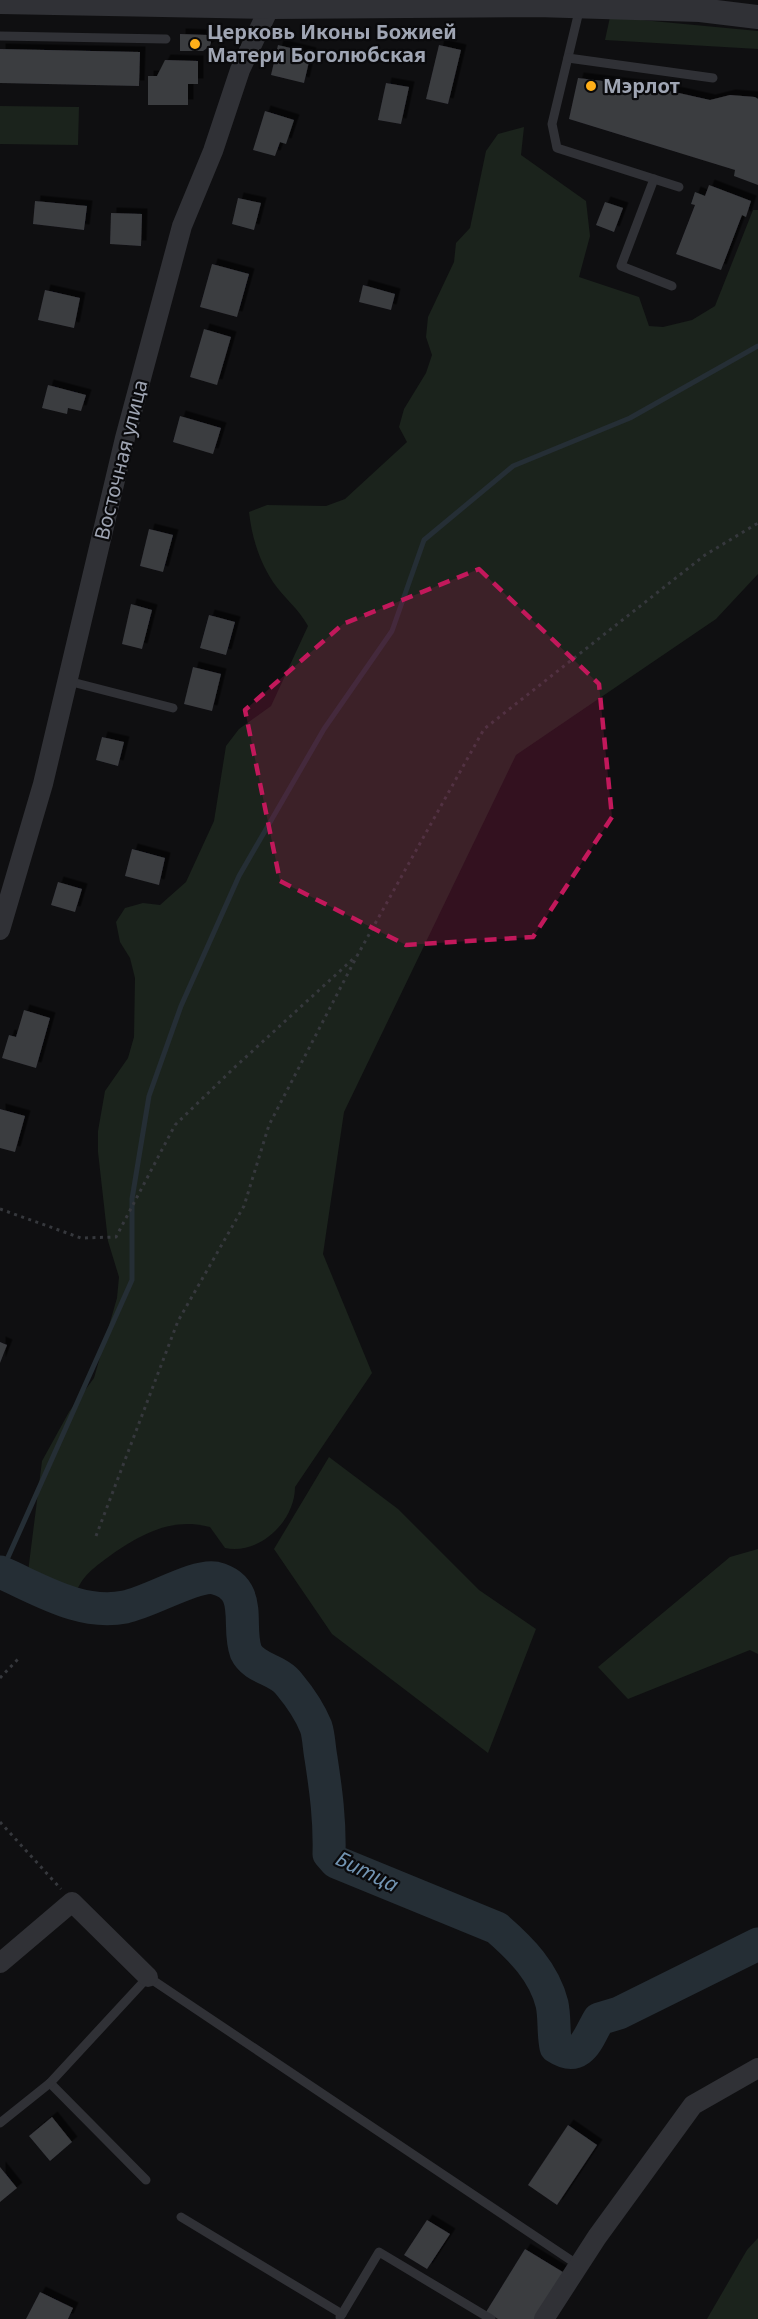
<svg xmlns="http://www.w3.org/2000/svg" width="758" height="2319" font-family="'Noto Sans',sans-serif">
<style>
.green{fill:#1b231c}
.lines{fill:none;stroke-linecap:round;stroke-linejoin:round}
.stream{stroke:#252e35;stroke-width:5}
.river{stroke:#252e35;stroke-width:33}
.building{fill:#3b3c41;filter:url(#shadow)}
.path{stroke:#36383d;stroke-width:3;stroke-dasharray:3 4.5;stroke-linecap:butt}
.service{stroke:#303136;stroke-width:9}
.minor{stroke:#303136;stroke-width:20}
.tertiary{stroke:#303136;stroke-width:24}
.marked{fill:#c2185b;fill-opacity:0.2;stroke:#c2185b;stroke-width:4.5;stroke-dasharray:12 8;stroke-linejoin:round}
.poi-dot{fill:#ffaf19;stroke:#0a0a0c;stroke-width:2}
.labels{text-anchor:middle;stroke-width:4.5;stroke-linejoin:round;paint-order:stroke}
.poi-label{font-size:20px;font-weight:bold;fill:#9fa5b3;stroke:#0a0a0c;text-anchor:start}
.street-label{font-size:20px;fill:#9fa5b3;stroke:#0a0a0c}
.water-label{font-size:21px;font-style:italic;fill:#7294b2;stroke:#0a0a0c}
</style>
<defs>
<filter id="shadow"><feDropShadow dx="5.5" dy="-5.5" stdDeviation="0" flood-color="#0009"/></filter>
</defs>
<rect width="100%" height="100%" fill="#0f0f11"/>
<g class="green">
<path d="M610,17L758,31V49L605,40Z"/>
<path d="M0,106L79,107L78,145L0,144Z"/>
<path d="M524,127L521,155L586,201L590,236L579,277L639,297L649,326L663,327L692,320L715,306L753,210H758V574L716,619L516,755L344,1112L323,1254L372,1373L295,1487C295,1521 260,1555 225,1548L210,1527C171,1517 142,1534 111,1555C95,1567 82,1575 75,1595L28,1572L42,1461L69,1412L94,1378L117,1298L119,1277L108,1241L98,1152V1131L105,1091L128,1058L134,1037L135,978L130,958L120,942L116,922L125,908L143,903L160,905L186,882L214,821L226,746L239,729L271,706L308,626C299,609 284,598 273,582C259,560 252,538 249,512L267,505L326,506L345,499L407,442L399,427L404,409L426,373L432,355L426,337L428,317L454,262L456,243L470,228L486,151L498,134Z"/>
<path d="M329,1457L398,1509L479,1590L536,1629L488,1753L332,1634L274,1549Z"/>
<path d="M758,1549V1654L750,1650L628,1699L598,1667L730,1557Z"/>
<path d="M758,2238V2319H707L747,2250Z"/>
</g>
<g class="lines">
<path class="stream" d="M1,1573L132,1280V1199L149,1096L181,1006L239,876L324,729L392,631L424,540L513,466L630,418L758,346"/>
<path class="river" d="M0,1572C39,1589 81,1616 125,1607C150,1602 196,1574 215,1578C255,1588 236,1626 246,1652C254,1669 278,1669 289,1684C299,1696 310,1712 316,1727C319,1736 319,1748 321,1758C326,1791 330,1821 329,1854L336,1862L497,1928C521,1949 544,1972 552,2004C555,2018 553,2033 556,2047C582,2064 588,2037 599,2019L619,2013L758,1944"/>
</g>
<g class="building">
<path d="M180,34L207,35L211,42L210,46L203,51H180Z"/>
<path d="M278,45L311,53L304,83L271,75Z"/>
<path d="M439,45L461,50L448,104L426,99Z"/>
<path d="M0,49L140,52L139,86L0,83Z"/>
<path d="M165,60L198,61V84H188V105H148V76H157Z"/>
<path d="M578,78L652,87L710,100L730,95L755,97L758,99V185L734,176L735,170L569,119Z"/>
<path d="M386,83L409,87L401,124L378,120Z"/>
<path d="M265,111L294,120L286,144L280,142L275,156L253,150Z"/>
<path d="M709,185L751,201L746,217L742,215L721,270L676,254L695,205L691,204L695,192L705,196Z"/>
<path d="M238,198L261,203L254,230L232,224Z"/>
<path d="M35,201L87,206L84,230L33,224Z"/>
<path d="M605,202L623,208L614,232L596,225Z"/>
<path d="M111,213L142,214L141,246L110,244Z"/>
<path d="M212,264L249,274L237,317L200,307Z"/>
<path d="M363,285L395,294L391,310L359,302Z"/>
<path d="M45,290L80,298L74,328L38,320Z"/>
<path d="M204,329L231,337L217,385L190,377Z"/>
<path d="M48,385L86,395L81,411L68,408L67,414L42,408Z"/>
<path d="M180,416L221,428L213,454L173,442Z"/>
<path d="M149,529L173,535L163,572L140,566Z"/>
<path d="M131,604L152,610L142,649L122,644Z"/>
<path d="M209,615L235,622L226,655L200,648Z"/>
<path d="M193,667L221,674L212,711L184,704Z"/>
<path d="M102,737L124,742L118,766L96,760Z"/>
<path d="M132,849L165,858L159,885L125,876Z"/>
<path d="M58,882L82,889L75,912L51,905Z"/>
<path d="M24,1010L50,1018L36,1068L2,1058L9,1035L16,1037Z"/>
<path d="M0,1109L25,1116L15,1152L0,1148Z"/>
<path d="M0,1342L7,1345L0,1363Z"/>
<path d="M52,2117L72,2142L50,2161L29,2136Z"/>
<path d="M568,2125L597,2145L557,2205L528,2185Z"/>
<path d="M0,2167L17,2188L0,2202Z"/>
<path d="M427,2220L450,2234L427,2269L404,2255Z"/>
<path d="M525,2249L566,2274L538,2319H498L486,2312Z"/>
<path d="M40,2292L73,2308L68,2319H26Z"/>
</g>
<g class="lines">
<g class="path">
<path d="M0,1209L81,1238L116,1237L175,1125L235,1067L353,959"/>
<path d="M96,1536L178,1321L244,1206L269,1125L357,956L484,729L705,555L758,523"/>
<path d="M0,1678L19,1658"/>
<path d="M0,1822L61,1889"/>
</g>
<g class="service">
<path d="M580,7L552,124L557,148L679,187"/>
<path d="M0,36L166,39"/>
<path d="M568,58L713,78"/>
<path d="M654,179L621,266L672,286"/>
<path d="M68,681L173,708"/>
<path d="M50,2083L146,2180"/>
<path d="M0,2123L50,2083L148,1977L578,2265"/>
<path d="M181,2217L342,2314L340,2317"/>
<path d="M342,2314L379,2252L491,2319"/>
</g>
<g class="minor">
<path d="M0,930L43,784L125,438L182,226L213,151L240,70L273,0"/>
<path d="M0,1963L72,1902L148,1977"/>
<path d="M544,2319L597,2237L693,2105L758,2068"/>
</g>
<path class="tertiary" d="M0,2L272,7L537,5L700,10L758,17"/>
</g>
<path class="marked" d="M479,569L599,684L612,817L533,937L406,945L280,881L245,710L343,624Z"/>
<g class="poi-dot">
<circle cx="195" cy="44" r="6"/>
<circle cx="591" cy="86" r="6"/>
</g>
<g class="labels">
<g class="poi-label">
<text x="207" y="39">Церковь Иконы Божией<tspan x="207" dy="23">Матери Боголюбская</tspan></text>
<text x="603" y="93">Мэрлот</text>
</g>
<g class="street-label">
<text transform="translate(121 460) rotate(-76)" y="7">Восточная улица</text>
</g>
<g class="water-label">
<text transform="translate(367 1872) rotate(26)" y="7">Битца</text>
</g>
</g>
</svg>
